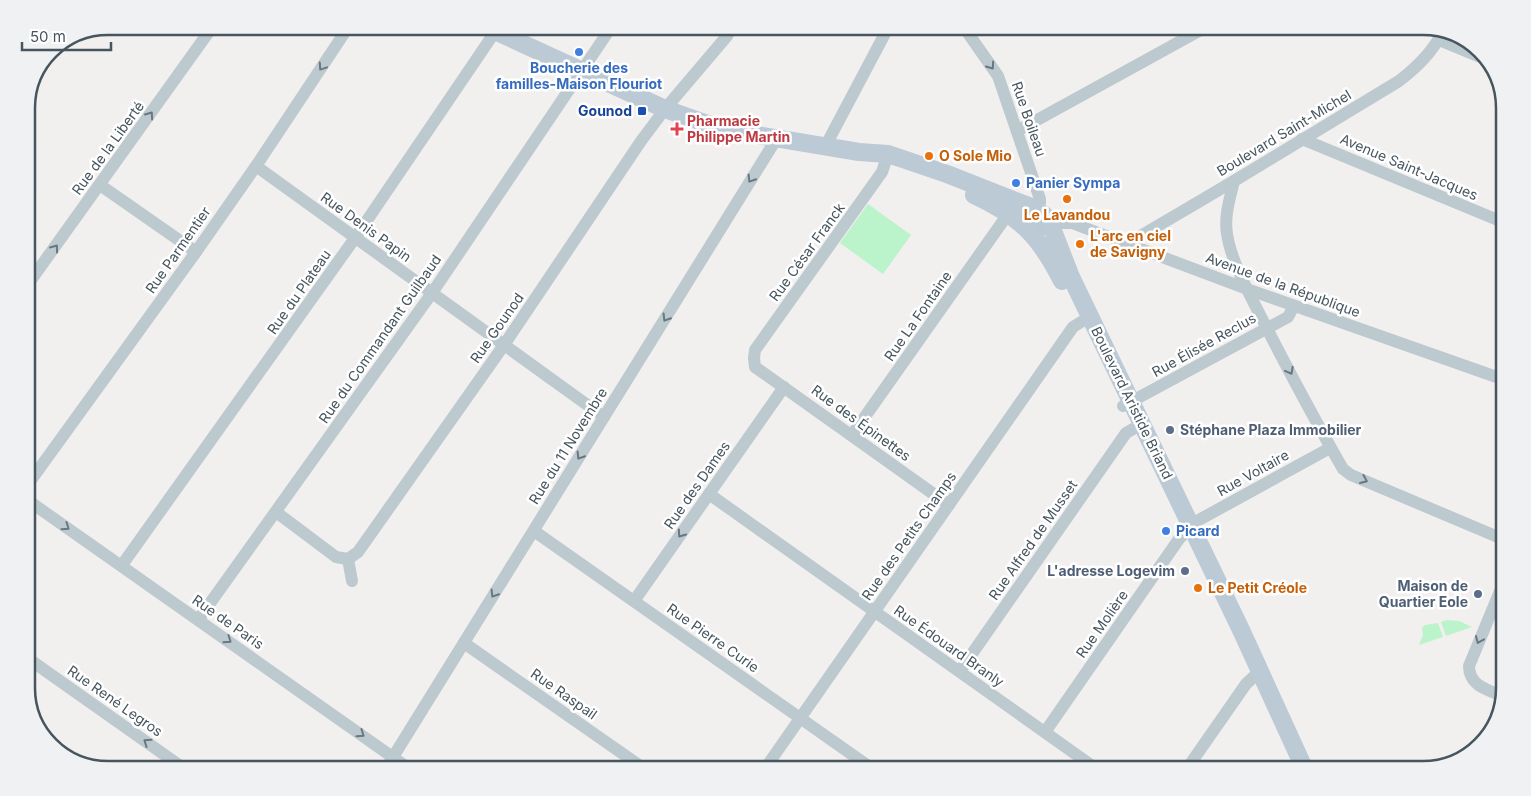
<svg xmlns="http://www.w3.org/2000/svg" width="1531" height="796" font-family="Inter,sans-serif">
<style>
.green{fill:#bbf3ca}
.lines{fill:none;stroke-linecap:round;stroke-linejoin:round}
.minor{stroke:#bcc9cf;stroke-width:12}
.secondary{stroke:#bbcad5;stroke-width:18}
.oneway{stroke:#697880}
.shop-dot{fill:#3f7fe0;stroke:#fff;stroke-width:2}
.transit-dot{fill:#1a4fb4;stroke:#fff;stroke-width:2}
.health-dot{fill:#e0444e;stroke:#fff;stroke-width:2}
.food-dot{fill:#e8710a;stroke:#fff;stroke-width:2}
.service-dot{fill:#5c6f8a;stroke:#fff;stroke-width:2}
.labels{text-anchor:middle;stroke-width:5;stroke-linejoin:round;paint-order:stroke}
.shop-label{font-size:14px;font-weight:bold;fill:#366cbe;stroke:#fff;text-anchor:start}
.transit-label{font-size:14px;font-weight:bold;fill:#164399;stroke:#fff;text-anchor:end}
.street-label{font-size:14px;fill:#46555e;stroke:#fff}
.health-label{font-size:14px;font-weight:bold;fill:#be3a42;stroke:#fff;text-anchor:start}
.food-label{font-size:14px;font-weight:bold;fill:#c56008;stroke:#fff;text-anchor:start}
.service-label{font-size:14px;font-weight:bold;fill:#4e5e75;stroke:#fff;text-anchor:end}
.rim{fill:none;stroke:#46555e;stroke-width:2.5}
</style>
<rect width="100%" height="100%" fill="#f2efef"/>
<g class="green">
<path d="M868,204L911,235L883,274L840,243Z"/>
<path d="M1447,620L1459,621L1472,627L1446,636L1441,622Z"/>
<path d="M1438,623L1443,637L1419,645L1423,635L1422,628L1425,625Z"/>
</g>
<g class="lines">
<g class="minor">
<path d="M963,26L998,76L1040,199V203L1029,229H1045L1050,223H1072L1247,289L1505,380"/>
<path d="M1439,40L1490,61"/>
<path d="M1017,131L1208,26"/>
<path d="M1302,139L1505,223"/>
<path d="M826,145L889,26"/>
<path d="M888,154L882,172L755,350L754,358L755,367L949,505"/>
<path d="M256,166L604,417"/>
<path d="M1234,181C1230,198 1224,216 1227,234C1231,260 1246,287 1258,311C1285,364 1313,417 1343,469L1351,475L1505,540"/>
<path d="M100,185L196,252"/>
<path d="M1127,244L1234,181L1399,81C1417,67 1433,52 1443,31"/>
<path d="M26,287L213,26"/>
<path d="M1123,406L1288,317L1294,306"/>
<path d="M852,435L1008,214"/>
<path d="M26,487L196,252L256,166L349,26"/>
<path d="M709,494L1098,770"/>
<path d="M26,499L411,770"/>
<path d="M276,512L336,557L348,559L358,552L504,345L641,141L665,109L727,36L732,26"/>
<path d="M1192,526L1197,521L1330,448"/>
<path d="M534,531L874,770"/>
<path d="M348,559L352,581"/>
<path d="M122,565L355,238L499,26"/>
<path d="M634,601L784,387"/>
<path d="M198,620L432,293L612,26"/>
<path d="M464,643L646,770"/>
<path d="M26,657L186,770"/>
<path d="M960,671L1126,433L1133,429"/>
<path d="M1503,696C1488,690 1469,686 1469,666L1505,579"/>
<path d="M1045,732L1179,539L1185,533"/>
<path d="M385,770L777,138"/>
<path d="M764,770L1073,327L1081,322"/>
<path d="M1186,770L1246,684L1260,671"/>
</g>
<g class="secondary">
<path d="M484,26L665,109L699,121L727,130L859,152L888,154L947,174L1031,207L1044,215L1050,223L1071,277L1242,632L1305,770"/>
<path d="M974,195C1020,216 1040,237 1062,281"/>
</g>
</g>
<defs><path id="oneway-chevron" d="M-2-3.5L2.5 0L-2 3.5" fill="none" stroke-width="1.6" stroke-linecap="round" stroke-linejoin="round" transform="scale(1.25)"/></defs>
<g class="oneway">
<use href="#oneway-chevron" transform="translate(991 66) rotate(55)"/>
<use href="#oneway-chevron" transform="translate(322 67) rotate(124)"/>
<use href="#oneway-chevron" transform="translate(150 115) rotate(-55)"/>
<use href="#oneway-chevron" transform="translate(751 179) rotate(122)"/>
<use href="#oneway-chevron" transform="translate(55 248) rotate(-54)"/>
<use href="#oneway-chevron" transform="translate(666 318) rotate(122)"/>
<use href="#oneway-chevron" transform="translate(1290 371) rotate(62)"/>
<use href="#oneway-chevron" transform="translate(580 456) rotate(122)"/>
<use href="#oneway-chevron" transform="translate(1364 480) rotate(23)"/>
<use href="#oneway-chevron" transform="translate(66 527) rotate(35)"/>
<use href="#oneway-chevron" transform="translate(681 534) rotate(125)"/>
<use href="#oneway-chevron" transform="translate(494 594) rotate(122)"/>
<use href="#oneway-chevron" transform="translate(228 640) rotate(35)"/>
<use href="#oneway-chevron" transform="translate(1479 640) rotate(113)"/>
<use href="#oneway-chevron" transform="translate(361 734) rotate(35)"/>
<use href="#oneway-chevron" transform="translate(147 742) rotate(-145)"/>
</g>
<g class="shop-dot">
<circle cx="579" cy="52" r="5"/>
<circle cx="1016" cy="183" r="5"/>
<circle cx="1166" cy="531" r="5"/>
</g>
<rect class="transit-dot" x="637" y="106" width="10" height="10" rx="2.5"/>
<path class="health-dot" d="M674.5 121.5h5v5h5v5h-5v5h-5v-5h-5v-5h5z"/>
<g class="food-dot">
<circle cx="929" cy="156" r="5"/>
<circle cx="1067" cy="199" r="5"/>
<circle cx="1080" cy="244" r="5"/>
<circle cx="1198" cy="588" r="5"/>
</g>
<g class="service-dot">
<circle cx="1170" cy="430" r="5"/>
<circle cx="1185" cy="571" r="5"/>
<circle cx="1478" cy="594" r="5"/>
</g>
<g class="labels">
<g class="shop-label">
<text x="579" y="73" text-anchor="middle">Boucherie des<tspan x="579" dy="16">familles-Maison Flouriot</tspan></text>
<text x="1026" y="188">Panier Sympa</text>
<text x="1176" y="536">Picard</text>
</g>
<g class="transit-label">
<text x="632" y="116">Gounod</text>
</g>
<g class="street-label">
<text transform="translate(1029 119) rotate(71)" y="5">Rue Boileau</text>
<text transform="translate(1284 133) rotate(-31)" y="5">Boulevard Saint-Michel</text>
<text transform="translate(108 148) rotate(-54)" y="5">Rue de la Liberté</text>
<text transform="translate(1409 167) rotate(23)" y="5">Avenue Saint-Jacques</text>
<text transform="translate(366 227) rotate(36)" y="5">Rue Denis Papin</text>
<text transform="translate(178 250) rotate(-55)" y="5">Rue Parmentier</text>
<text transform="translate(807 252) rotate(-54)" y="5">Rue César Franck</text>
<text transform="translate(1283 285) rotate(20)" y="5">Avenue de la République</text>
<text transform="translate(299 292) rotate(-55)" y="5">Rue du Plateau</text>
<text transform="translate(918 316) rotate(-55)" y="5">Rue La Fontaine</text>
<text transform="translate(497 328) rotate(-55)" y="5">Rue Gounod</text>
<text transform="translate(380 339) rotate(-55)" y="5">Rue du Commandant Guilbaud</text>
<text transform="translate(1204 345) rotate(-29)" y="5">Rue Élisée Reclus</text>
<text transform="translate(1132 403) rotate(64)" y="5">Boulevard Aristide Briand</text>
<text transform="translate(861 423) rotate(36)" y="5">Rue des Épinettes</text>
<text transform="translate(568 446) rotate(-58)" y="5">Rue du 11 Novembre</text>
<text transform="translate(1253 473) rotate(-29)" y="5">Rue Voltaire</text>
<text transform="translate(697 485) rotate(-55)" y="5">Rue des Dames</text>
<text transform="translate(909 536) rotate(-55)" y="5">Rue des Petits Champs</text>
<text transform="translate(1033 540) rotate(-55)" y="5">Rue Alfred de Musset</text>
<text transform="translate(228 622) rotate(35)" y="5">Rue de Paris</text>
<text transform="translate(1102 624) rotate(-55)" y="5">Rue Molière</text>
<text transform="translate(713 638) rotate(35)" y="5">Rue Pierre Curie</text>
<text transform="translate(949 646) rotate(35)" y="5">Rue Édouard Branly</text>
<text transform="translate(564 694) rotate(35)" y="5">Rue Raspail</text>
<text transform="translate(115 701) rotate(35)" y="5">Rue René Legros</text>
</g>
<g class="health-label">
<text x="687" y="126">Pharmacie<tspan x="687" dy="16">Philippe Martin</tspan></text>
</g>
<g class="food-label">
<text x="939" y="161">O Sole Mio</text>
<text x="1067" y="220" text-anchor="middle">Le Lavandou</text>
<text x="1090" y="241">L'arc en ciel<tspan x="1090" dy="16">de Savigny</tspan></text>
<text x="1208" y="593">Le Petit Créole</text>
</g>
<g class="service-label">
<text x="1180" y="435" text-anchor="start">Stéphane Plaza Immobilier</text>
<text x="1175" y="576">L'adresse Logevim</text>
<text x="1468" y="591">Maison de<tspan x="1468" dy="16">Quartier Eole</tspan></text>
</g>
</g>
<path d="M0 0H1531V796H0ZM108 35H1423A73 73 0 0 1 1496 108V688A73 73 0 0 1 1423 761H108A73 73 0 0 1 35 688V108A73 73 0 0 1 108 35Z" fill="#f0f1f2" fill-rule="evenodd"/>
<path class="rim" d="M108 35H1423A73 73 0 0 1 1496 108V688A73 73 0 0 1 1423 761H108A73 73 0 0 1 35 688V108A73 73 0 0 1 108 35Z"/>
<path d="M22 42v8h89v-8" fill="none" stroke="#46555e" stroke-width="2.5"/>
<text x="30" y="42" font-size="15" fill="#46555e" stroke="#ffffff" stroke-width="4" paint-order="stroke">50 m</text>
</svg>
